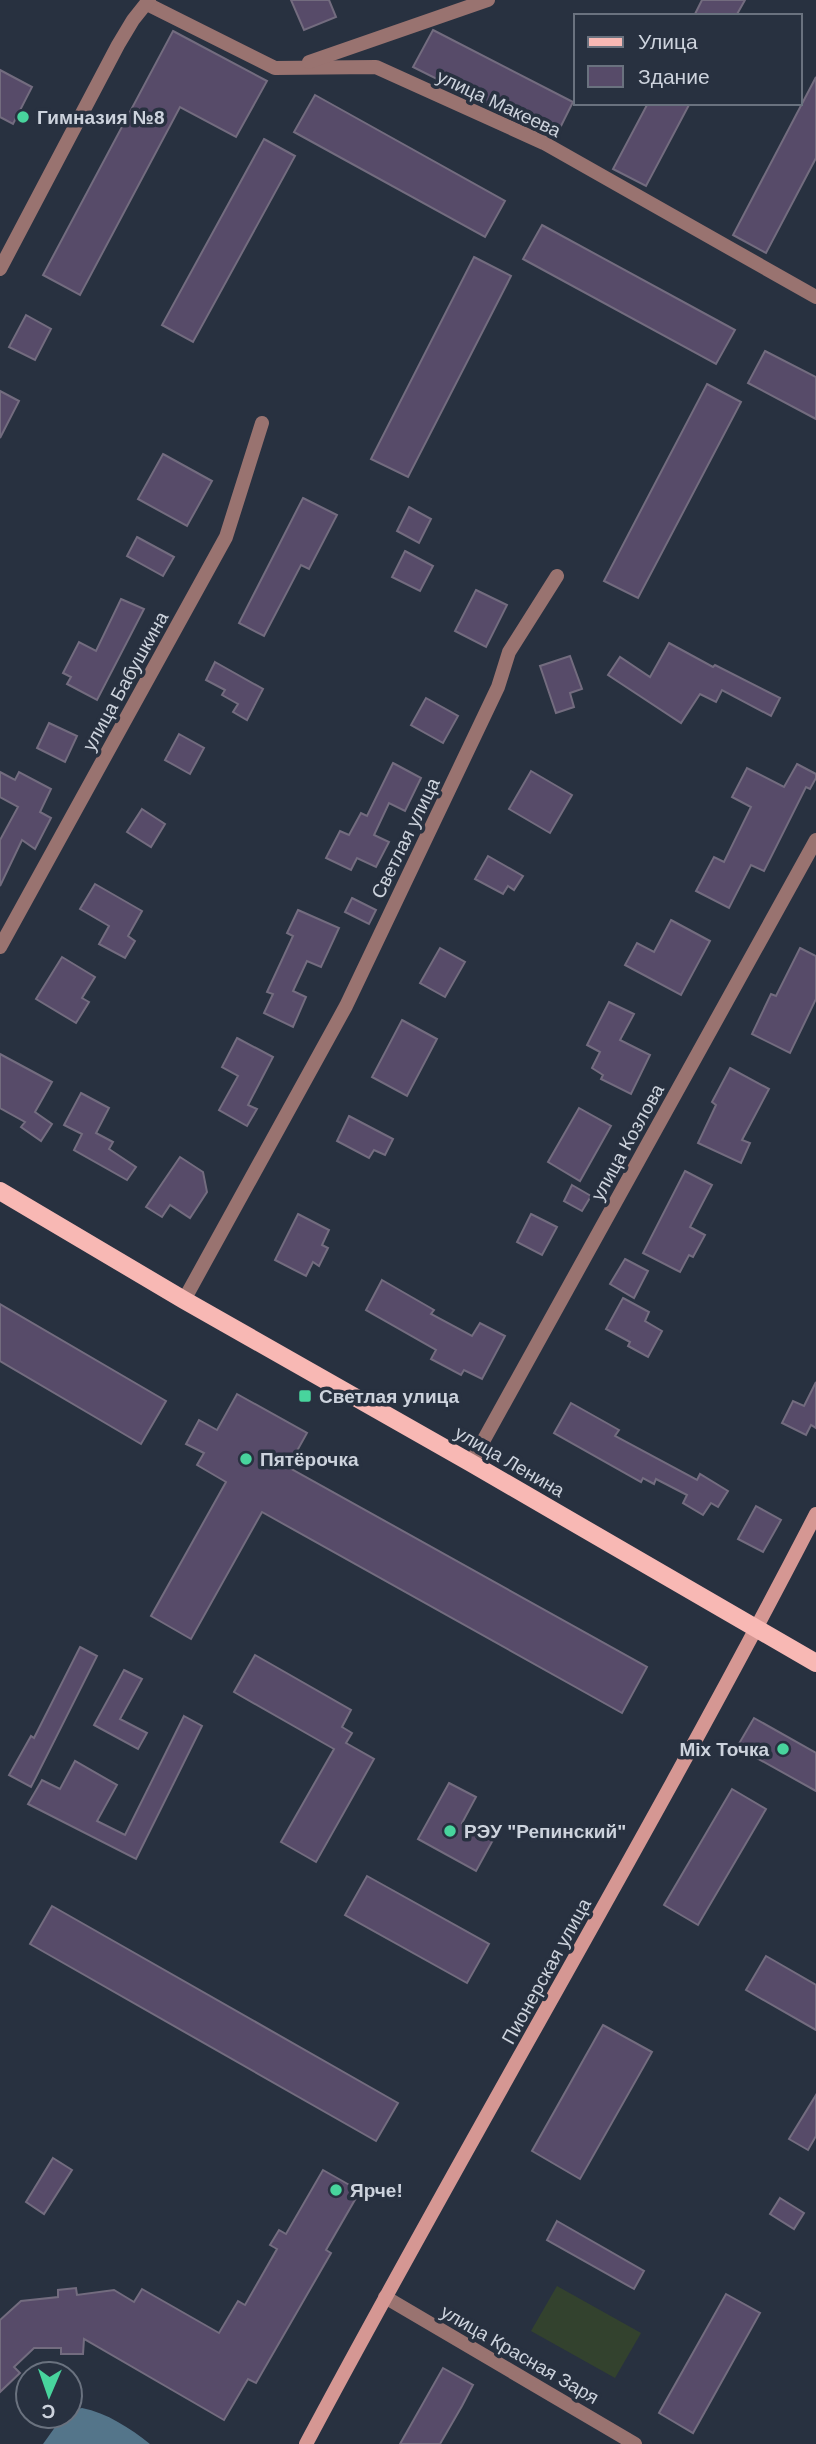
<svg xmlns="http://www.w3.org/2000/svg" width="816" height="2444" font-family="Arial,sans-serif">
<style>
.green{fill:#33422e}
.water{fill:#54758a}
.building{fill:#574b69;stroke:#736c7f;stroke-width:2}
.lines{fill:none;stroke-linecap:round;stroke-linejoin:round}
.street{stroke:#997370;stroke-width:14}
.secondary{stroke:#d59793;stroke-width:14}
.primary{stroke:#f8b8b4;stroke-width:18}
.poi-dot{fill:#48d49d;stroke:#283140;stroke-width:2.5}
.labels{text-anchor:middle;stroke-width:7;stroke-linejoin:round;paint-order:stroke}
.street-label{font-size:19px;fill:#cdd3dd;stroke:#283140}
.poi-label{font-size:19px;font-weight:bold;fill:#cdd3dd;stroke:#283140;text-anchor:start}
</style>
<rect width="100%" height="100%" fill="#283140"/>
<path class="green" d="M557,2286L641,2333L615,2378L531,2331Z"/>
<path class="water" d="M82,2408C107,2413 130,2428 150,2444H43L63,2416H70V2411Z"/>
<g class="building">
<path d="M291,0H329L336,17L304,30Z"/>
<path d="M702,0H745L736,16H694Z"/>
<path d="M433,30L573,102L555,138L413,67Z"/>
<path d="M173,31L267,81L236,137L180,107L80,295L43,275Z"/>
<path d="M0,70L32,87L13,124L0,117Z"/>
<path d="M816,77V158L766,253L733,235Z"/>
<path d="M315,95L505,201L485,237L294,132Z"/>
<path d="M648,103H690L646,186L613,169Z"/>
<path d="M264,139L295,156L193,342L162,325Z"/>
<path d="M542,225L735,330L716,364L523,259Z"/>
<path d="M474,257L511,276L408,477L371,459Z"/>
<path d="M26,315L51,329L35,360L9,347Z"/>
<path d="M765,351L816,377V419L748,383Z"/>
<path d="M707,384L741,402L638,598L604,581Z"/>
<path d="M0,391L19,401L0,438Z"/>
<path d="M163,454L212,481L187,526L138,499Z"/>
<path d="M303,498L337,515L309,569L301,565L264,636L239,623Z"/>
<path d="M409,507L431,519L419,543L397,531Z"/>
<path d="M137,537L174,557L163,576L127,556Z"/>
<path d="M405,551L433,566L420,591L392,577Z"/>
<path d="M476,590L507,605L486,647L455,631Z"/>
<path d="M121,599L144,609L97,700L67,684L71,677L63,673L79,642L96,651Z"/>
<path d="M669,643L713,667L715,665L780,698L771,716L722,690L716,702L700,694L681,723L608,675L620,657L650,677Z"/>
<path d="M570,656L582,689L570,693L574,707L556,713L540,666Z"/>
<path d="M215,662L263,689L247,720L233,712L238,704L222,695L225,690L206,680Z"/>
<path d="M426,698L458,716L443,743L411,725Z"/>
<path d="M49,723L77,736L65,762L37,748Z"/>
<path d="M179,734L204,748L190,774L165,760Z"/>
<path d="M393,763L421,778L405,811L389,803L374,835L389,842L376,867L357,858L351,870L326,858L340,831L349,835L361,813L367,816Z"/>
<path d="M797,764L816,774V778L810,789L806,787L764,871L751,865L729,908L696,891L714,857L724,862L751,807L732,797L747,768L784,787Z"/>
<path d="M531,771L572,795L550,833L509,809Z"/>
<path d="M0,772L15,780L19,772L51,789L40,812L51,818L35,849L22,840L0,886V840L18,807L0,797Z"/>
<path d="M142,809L165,824L151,847L127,832Z"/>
<path d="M488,856L523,876L514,890L508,886L503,894L475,879Z"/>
<path d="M95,884L142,911L128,936L135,941L125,958L99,944L109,926L80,909Z"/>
<path d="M352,898L376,910L369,924L345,912Z"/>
<path d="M298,910L339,928L321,967L307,961L293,991L306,997L293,1027L264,1013L273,994L267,992L293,936L287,933Z"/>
<path d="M671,920L710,941L681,995L625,965L637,943L654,952Z"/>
<path d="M440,948L465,962L445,997L420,983Z"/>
<path d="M800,948L816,956V999L790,1053L752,1034L771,994L776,996Z"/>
<path d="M62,957L95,977L82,998L89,1002L76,1023L36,999Z"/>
<path d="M609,1002L634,1014L620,1040L650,1055L631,1094L601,1079L603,1075L592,1068L600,1052L587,1045Z"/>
<path d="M402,1020L437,1039L407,1096L372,1077Z"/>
<path d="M237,1038L273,1057L248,1105L257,1109L247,1126L219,1110L238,1076L222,1067Z"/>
<path d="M0,1054L52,1082L35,1112L52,1124L41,1141L21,1127L25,1122L0,1108Z"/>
<path d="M730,1068L769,1089L742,1140L750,1143L741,1163L698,1143L716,1105L712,1102Z"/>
<path d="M81,1093L109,1108L96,1133L113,1142L109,1149L136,1167L127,1180L74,1150L82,1134L64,1125Z"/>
<path d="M579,1108L611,1126L580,1181L548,1162Z"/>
<path d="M349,1116L393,1139L385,1155L374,1150L369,1158L337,1141Z"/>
<path d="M180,1157L203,1172L207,1192L190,1218L170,1205L162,1217L146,1207Z"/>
<path d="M685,1171L712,1185L690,1227L705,1235L693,1257L689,1255L680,1272L643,1253Z"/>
<path d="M572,1185L591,1196L582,1211L564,1201Z"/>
<path d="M298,1214L329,1230L322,1245L328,1248L319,1266L313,1262L306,1276L275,1260Z"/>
<path d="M531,1214L557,1227L542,1255L517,1242Z"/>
<path d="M625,1259L648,1271L634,1298L610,1284Z"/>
<path d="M382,1280L434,1310L431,1314L472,1336L480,1323L505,1336L482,1379L464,1370L461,1375L431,1359L436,1350L366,1310Z"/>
<path d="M623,1298L649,1312L645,1321L662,1331L648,1357L628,1346L630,1342L606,1329Z"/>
<path d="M0,1304L166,1401L141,1444L0,1361Z"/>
<path d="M816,1382V1428L811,1425L806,1435L782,1423L793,1401L804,1406Z"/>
<path d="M237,1394L307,1433L288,1467L647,1667L622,1713L262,1512L191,1639L151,1616L226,1482L197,1465L204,1453L186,1444L199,1420L217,1430Z"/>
<path d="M571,1403L619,1430L615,1436L697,1480L700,1474L728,1491L718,1507L711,1503L703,1515L683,1503L687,1495L656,1479L654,1484L643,1478L641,1482L554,1433Z"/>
<path d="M756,1506L781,1520L763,1552L738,1539Z"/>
<path d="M80,1647L97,1656L31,1787L9,1775L31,1736L34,1738Z"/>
<path d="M255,1655L351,1710L342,1727L352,1733L346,1743L374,1759L316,1862L281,1842L334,1749L234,1692Z"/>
<path d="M124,1670L142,1679L120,1719L147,1733L138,1749L94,1725Z"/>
<path d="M184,1716L202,1726L136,1859L28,1804L42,1780L60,1789L75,1761L117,1785L97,1821L125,1835Z"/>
<path d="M754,1718L816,1753V1791L737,1747Z"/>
<path d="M449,1783L476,1797L462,1823L493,1840L476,1871L418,1839Z"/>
<path d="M732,1789L766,1809L698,1925L664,1905Z"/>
<path d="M367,1876L489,1944L467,1983L345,1915Z"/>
<path d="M52,1906L398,2103L376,2141L30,1944Z"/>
<path d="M766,1956L816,1985V2030L746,1990Z"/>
<path d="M603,2025L652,2052L580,2179L532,2151Z"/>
<path d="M816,2095V2136L808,2150L789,2139Z"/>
<path d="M53,2158L72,2170L44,2214L26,2202Z"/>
<path d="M323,2170L360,2191L326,2250L331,2253L256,2383L248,2379L224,2420L84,2339L83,2354H61V2348H34L14,2367L20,2373L0,2392V2320L21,2301L58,2297V2290L76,2288L77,2295L114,2290L134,2302L142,2289L219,2333L238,2301L245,2305L277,2249L270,2245L279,2230L286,2234Z"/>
<path d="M780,2198L804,2213L794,2229L770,2214Z"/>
<path d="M557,2221L644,2271L634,2289L547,2240Z"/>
<path d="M726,2294L760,2313L693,2433L659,2413Z"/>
<path d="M443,2368L473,2385L462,2406L440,2444H400Z"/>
</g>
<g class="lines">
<g class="street">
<path d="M147,4L275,68L376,67L544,143L816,297"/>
<path d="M309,62L488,0"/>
<path d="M0,269L118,45L133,20L149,0"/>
<path d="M0,947L226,537L262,423"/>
<path d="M184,1300L346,1006L498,687L509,652L557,576"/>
<path d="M471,1463L816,840"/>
<path d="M385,2297L635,2444"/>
</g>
<path class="secondary" d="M306,2444C472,2132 654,1828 816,1514"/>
<path class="primary" d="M0,1191L184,1300L471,1463L816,1663"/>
</g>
<g class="poi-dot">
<circle cx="23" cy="117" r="7"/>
<rect x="298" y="1389" width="14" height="14" rx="3.5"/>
<circle cx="246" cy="1459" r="7"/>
<circle cx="783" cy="1749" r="7"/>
<circle cx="450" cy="1831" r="7"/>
<circle cx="336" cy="2190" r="7"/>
</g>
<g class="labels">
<g class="street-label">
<text transform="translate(499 103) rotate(25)" y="7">улица Макеева</text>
<text transform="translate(125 681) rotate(-61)" y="7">улица Бабушкина</text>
<text transform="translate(405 838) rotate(-64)" y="7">Светлая улица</text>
<text transform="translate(627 1142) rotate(-61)" y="7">улица Козлова</text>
<text transform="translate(510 1461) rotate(30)" y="7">улица Ленина</text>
<text transform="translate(546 1971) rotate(-61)" y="7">Пионерская улица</text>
<text transform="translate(520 2354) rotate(30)" y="7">улица Красная Заря</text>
</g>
<g class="poi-label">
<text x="37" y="124">Гимназия №8</text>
<text x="319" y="1403">Светлая улица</text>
<text x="260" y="1466">Пятёрочка</text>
<text x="769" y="1756" text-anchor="end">Mix Точка</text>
<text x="464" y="1838">РЭУ "Репинский"</text>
<text x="350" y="2197">Ярче!</text>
</g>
</g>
<rect x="574" y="14" width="228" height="91" fill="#283140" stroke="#6a727f" stroke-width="2"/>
<rect x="588" y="37" width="35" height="10" fill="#f8b8b4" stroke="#6a727f" stroke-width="2"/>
<text x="638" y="49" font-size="21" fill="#cdd3dd">Улица</text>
<rect x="588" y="66" width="35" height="21" fill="#574b69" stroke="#6a727f" stroke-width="2"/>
<text x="638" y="84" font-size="21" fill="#cdd3dd">Здание</text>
<g transform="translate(49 2395) rotate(182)"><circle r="33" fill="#283140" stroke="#6a727f" stroke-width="2"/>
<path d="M0-5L12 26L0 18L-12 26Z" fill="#48d49d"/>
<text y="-10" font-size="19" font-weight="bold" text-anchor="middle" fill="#cdd3dd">С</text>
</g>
</svg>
